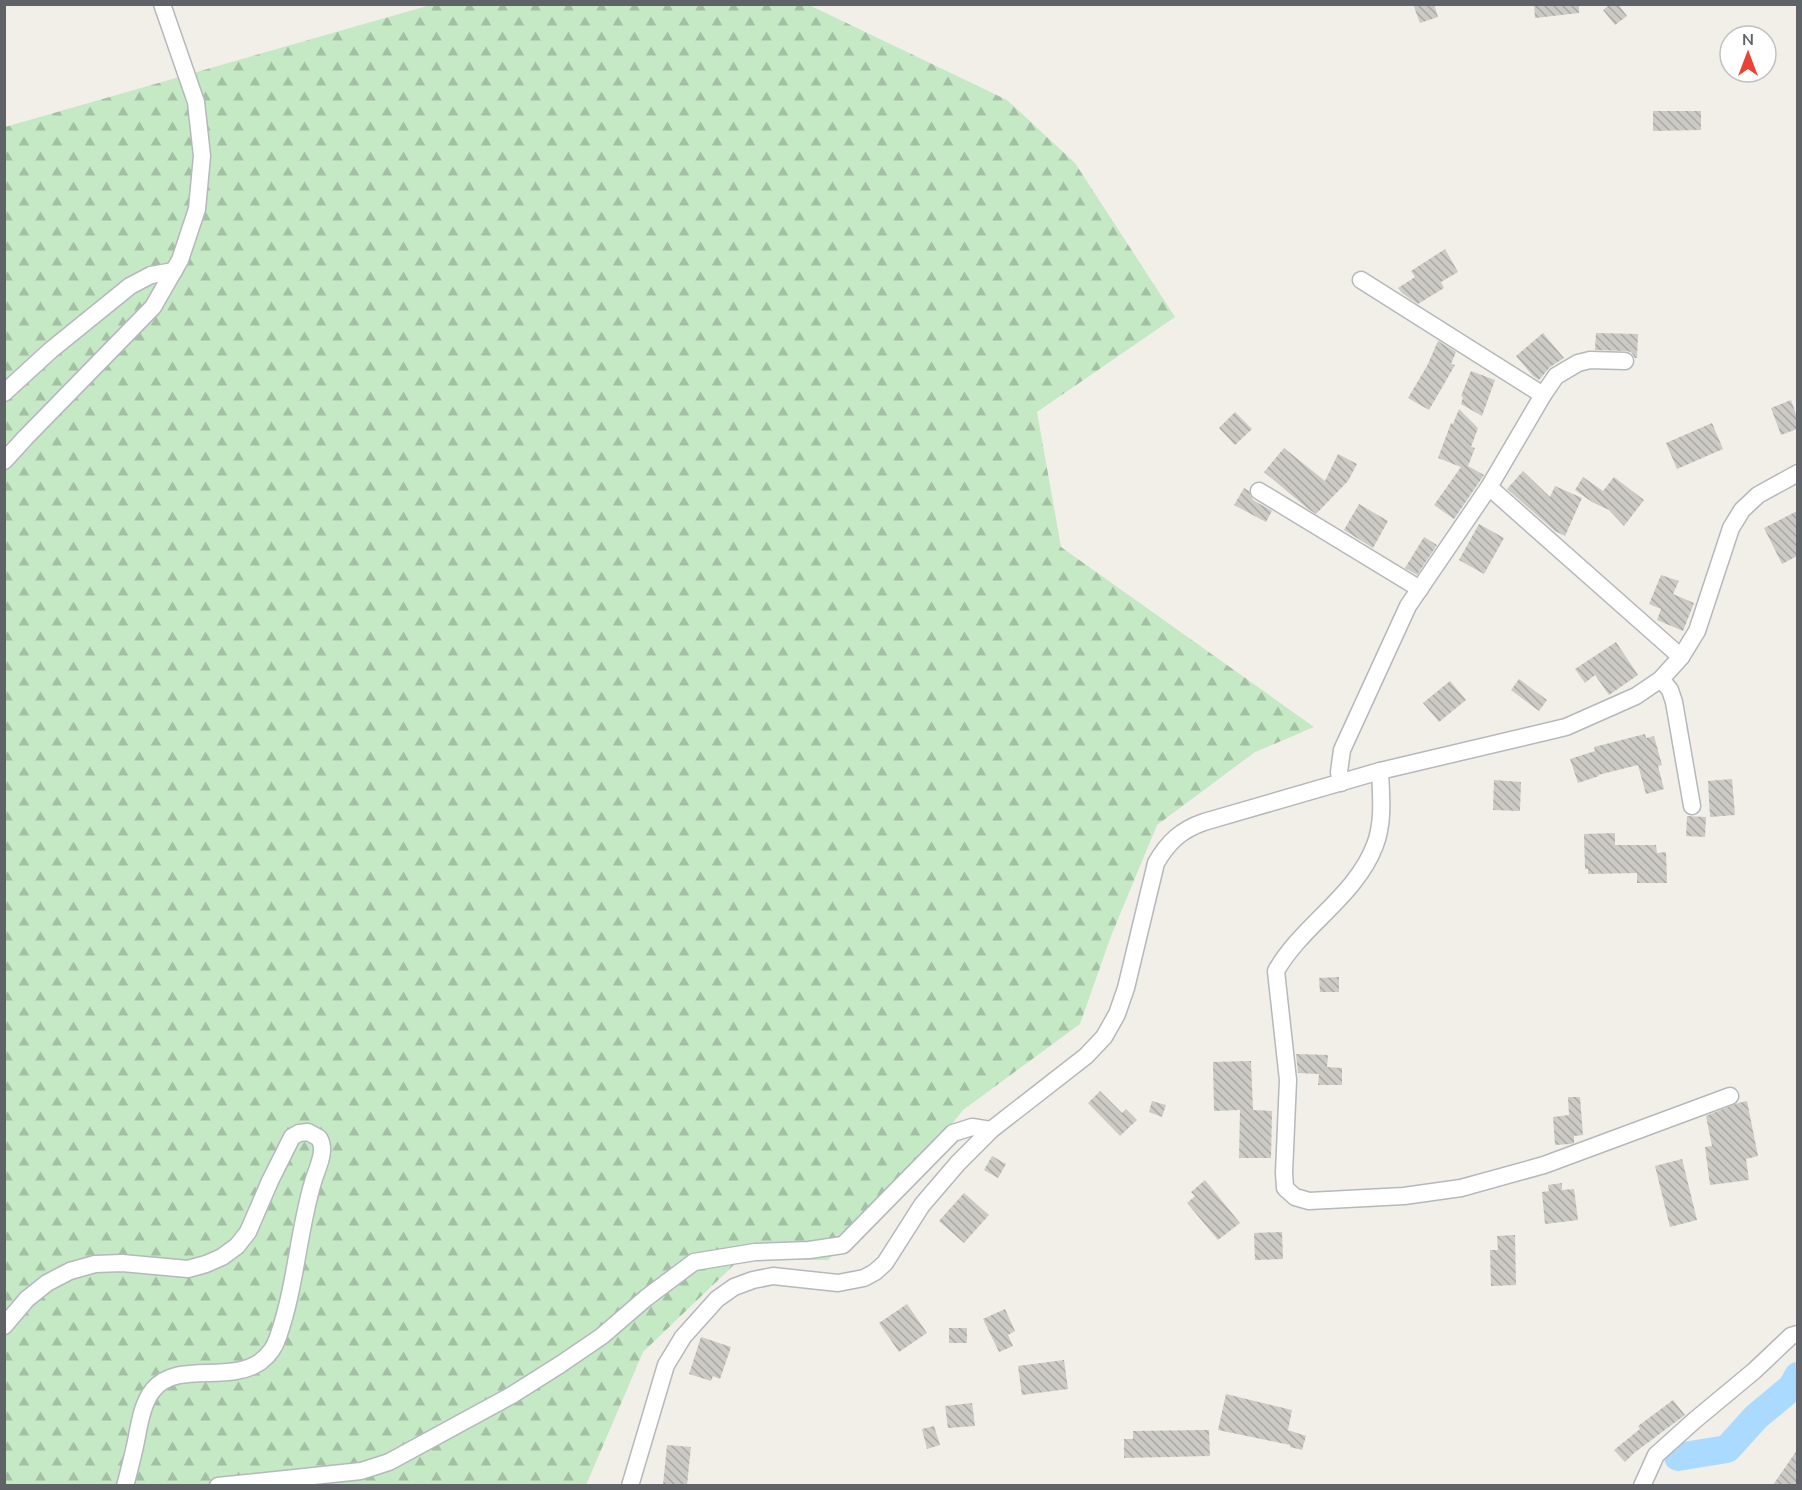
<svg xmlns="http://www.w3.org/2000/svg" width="1802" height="1490" font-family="'Nunito Sans',sans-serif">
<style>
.forest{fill:url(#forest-firs)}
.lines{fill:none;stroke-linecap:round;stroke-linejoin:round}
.river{stroke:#aadaff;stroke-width:28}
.building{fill:url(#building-back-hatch)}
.street-casing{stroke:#b5b8bc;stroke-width:19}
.street{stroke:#fff;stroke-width:16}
</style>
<defs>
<pattern id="forest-firs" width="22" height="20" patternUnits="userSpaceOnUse" patternTransform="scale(1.5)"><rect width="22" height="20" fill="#c5e8c5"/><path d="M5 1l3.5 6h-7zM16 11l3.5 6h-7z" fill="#a3c0a4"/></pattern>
<pattern id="building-back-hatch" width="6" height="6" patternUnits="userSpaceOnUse" patternTransform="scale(1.5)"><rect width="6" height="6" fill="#cccac5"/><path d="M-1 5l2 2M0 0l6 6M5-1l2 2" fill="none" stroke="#a9a8a4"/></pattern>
</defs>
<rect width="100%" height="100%" fill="#f1efe8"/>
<path class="forest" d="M434,4L809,5L1007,100L1075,163L1175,317L1037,412L1061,547L1314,727L1255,752L1157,825L1111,936L1080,1024L963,1110L917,1168L828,1260H739L643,1352L586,1485L5,1486V127Z"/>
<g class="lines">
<path class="river" d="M1678,1457L1727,1449L1756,1417L1792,1387L1798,1376"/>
</g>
<g class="building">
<path d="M1413,4H1434L1438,17L1420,23Z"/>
<path d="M1534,4H1579V13L1535,18Z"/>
<path d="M1610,4H1618L1627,16L1615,25L1603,10Z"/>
<path d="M1653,111H1701V130L1653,131Z"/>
<path d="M1445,249L1458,272L1441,282L1444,288L1418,304L1402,293L1398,288L1415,277L1411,271Z"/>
<path d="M1543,333L1564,358L1550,367L1539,380L1533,376L1516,356Z"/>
<path d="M1596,333L1638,334L1637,358H1635L1631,352L1626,351L1595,350Z"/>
<path d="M1438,341L1456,352L1451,364L1455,365L1429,410L1408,398L1427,366Z"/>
<path d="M1471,371L1495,380L1482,416L1461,404L1463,397L1461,396Z"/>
<path d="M1791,400L1797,417V429L1781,435L1771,408Z"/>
<path d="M1459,409L1478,428L1471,447L1475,448L1468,466L1484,475L1454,519L1434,505L1461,467L1438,458L1451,423L1453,424Z"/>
<path d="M1235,412L1252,429L1235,445L1219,428Z"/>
<path d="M1712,423L1723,449L1677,469L1666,443Z"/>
<path d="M1284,448L1325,481L1338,454L1357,464L1348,481L1316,514L1307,508L1264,472Z"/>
<path d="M1523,471L1550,497L1555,486L1582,498L1565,536L1555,531L1507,489Z"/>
<path d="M1583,477L1603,491L1614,477L1644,500L1624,526L1609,510L1592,502L1575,490Z"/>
<path d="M1244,488L1249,491L1250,495L1253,500L1272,511L1266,522L1234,505Z"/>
<path d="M1359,504L1388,521L1373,548L1344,530Z"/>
<path d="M1797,511V556L1782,564L1764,528Z"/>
<path d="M1479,524L1504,538L1484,574L1459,560Z"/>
<path d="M1424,537L1437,545L1417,575L1405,568Z"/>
<path d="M1661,575L1679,581L1673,594L1694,603L1683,631L1657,620L1661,609L1649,604Z"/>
<path d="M1616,642L1638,675L1609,695L1595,675L1585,683L1575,669Z"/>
<path d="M1519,679L1547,700L1539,711L1511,690Z"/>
<path d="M1450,681L1466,700L1439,722L1423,703Z"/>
<path d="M1645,734L1646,738L1654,736L1662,765L1658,766L1664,789L1646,794L1638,765L1598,775L1599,776L1578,783L1570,759L1595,751L1594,747Z"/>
<path d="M1732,779L1735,815L1710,817L1708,781Z"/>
<path d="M1494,780L1521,782L1520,811L1493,810Z"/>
<path d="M1687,816L1706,817L1705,837L1686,836Z"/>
<path d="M1615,833V845H1656L1657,853L1666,852L1667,883H1637V873L1588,874V869H1585L1584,834Z"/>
<path d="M1339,977V992H1320L1319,978Z"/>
<path d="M1296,1054L1328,1055L1327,1067L1342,1068V1085H1318L1319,1074L1298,1073Z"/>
<path d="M1251,1061L1253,1110L1272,1111L1271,1158H1239L1240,1110L1214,1111L1213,1062Z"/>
<path d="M1100,1091L1122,1113L1126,1109L1137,1120L1120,1136L1088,1103Z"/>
<path d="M1568,1097H1580L1583,1135L1574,1136V1143L1570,1144L1555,1145L1553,1117L1569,1115Z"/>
<path d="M1152,1101L1166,1105L1162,1117L1149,1112Z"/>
<path d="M1747,1101L1758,1156L1746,1159L1749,1180L1710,1185L1705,1147L1712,1146L1706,1116L1738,1103Z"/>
<path d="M992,1156L1006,1164L998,1178L984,1170Z"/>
<path d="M1682,1159L1697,1220L1670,1227L1655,1166Z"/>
<path d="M1205,1180L1240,1223L1218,1240L1187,1203L1195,1196L1191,1192Z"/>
<path d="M1562,1183V1190L1574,1189L1578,1220L1545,1224L1542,1192L1549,1191L1548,1185Z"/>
<path d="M964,1193L989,1215L964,1243L939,1221Z"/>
<path d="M1282,1232L1283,1259L1255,1260L1254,1233Z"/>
<path d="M1515,1235L1516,1285L1491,1286L1490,1250H1498L1497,1236Z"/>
<path d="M907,1304L927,1333L899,1352L879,1323Z"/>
<path d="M1005,1309L1015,1331L1008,1335L1013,1346L999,1352L983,1319Z"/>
<rect x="949" y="1328" width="18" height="15"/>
<path d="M701,1337L731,1347L720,1379L713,1376L711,1381L689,1374Z"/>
<path d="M1064,1360L1068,1389L1022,1395L1018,1366Z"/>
<path d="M1226,1394L1292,1410L1288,1430L1306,1436L1302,1450L1290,1447V1445L1218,1430Z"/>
<path d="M1673,1400L1685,1415L1634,1453L1625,1462L1614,1450L1640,1429L1638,1426Z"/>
<path d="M972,1403L975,1426L948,1428L945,1406Z"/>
<path d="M934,1426L940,1445L927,1449L922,1429Z"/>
<path d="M1209,1430L1210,1456L1124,1458V1439H1133V1431Z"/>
<path d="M667,1445L691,1447L687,1485H663Z"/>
<path d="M1797,1450V1485H1773Z"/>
</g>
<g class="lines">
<defs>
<g id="street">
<path d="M1361,280L1543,395"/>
<path d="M4,393L51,350L130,286L151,275L174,271"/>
<path d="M4,461L26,437L153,307L180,260L197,209L202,156L196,102L162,4"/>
<path d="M1489,487L1681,657"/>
<path d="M1259,491L1420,589"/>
<path d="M1661,679L1670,690L1674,702L1692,806"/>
<path d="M1380,771C1381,795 1384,822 1375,845C1356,896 1302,925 1276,971L1288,1080L1284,1173L1285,1188L1295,1197L1309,1201L1404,1196L1461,1188L1544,1165L1730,1096"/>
<path d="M1341,783L1339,772L1342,750L1408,606L1489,487L1543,395L1556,376L1578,363L1590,360L1625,361"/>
<path d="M4,1326L27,1299L47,1283L70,1271L95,1264L122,1263L188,1269L206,1264L222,1257L237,1246L248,1232L270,1181L292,1137L299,1133L308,1132L319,1138C327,1151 317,1168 313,1182C298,1232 296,1286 278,1337C275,1347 268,1356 260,1362C228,1384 177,1360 153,1390C141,1405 139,1428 135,1446C132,1459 129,1472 125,1486"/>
<path d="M218,1486L361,1471L389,1462L512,1395L561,1364L602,1336L646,1298L694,1262L755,1252L809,1250L843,1245L953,1133L972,1127L991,1130"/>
<path d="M630,1486L666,1365L683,1337L717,1299L734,1287L753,1280L773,1276L838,1283L864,1278L875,1272L885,1263L922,1205L958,1163L991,1130L1086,1056L1104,1037L1117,1014L1126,988L1156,863C1168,842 1181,830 1204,822L1380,771L1566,727L1636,696L1661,679L1681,657L1697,631L1731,528L1742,510L1758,495L1798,473"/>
<path d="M1642,1486L1656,1455L1695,1420L1754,1371L1791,1336L1798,1334"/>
</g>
</defs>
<use href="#street" class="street-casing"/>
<use href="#street" class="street"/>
</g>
<rect width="1802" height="1490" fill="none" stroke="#5f6368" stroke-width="12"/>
<g transform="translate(1748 54)"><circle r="28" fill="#ffffff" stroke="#bfc1c3" stroke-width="1.5"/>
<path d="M0-4.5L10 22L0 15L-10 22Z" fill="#ea4335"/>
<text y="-9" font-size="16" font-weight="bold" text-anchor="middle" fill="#5f6368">N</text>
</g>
</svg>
